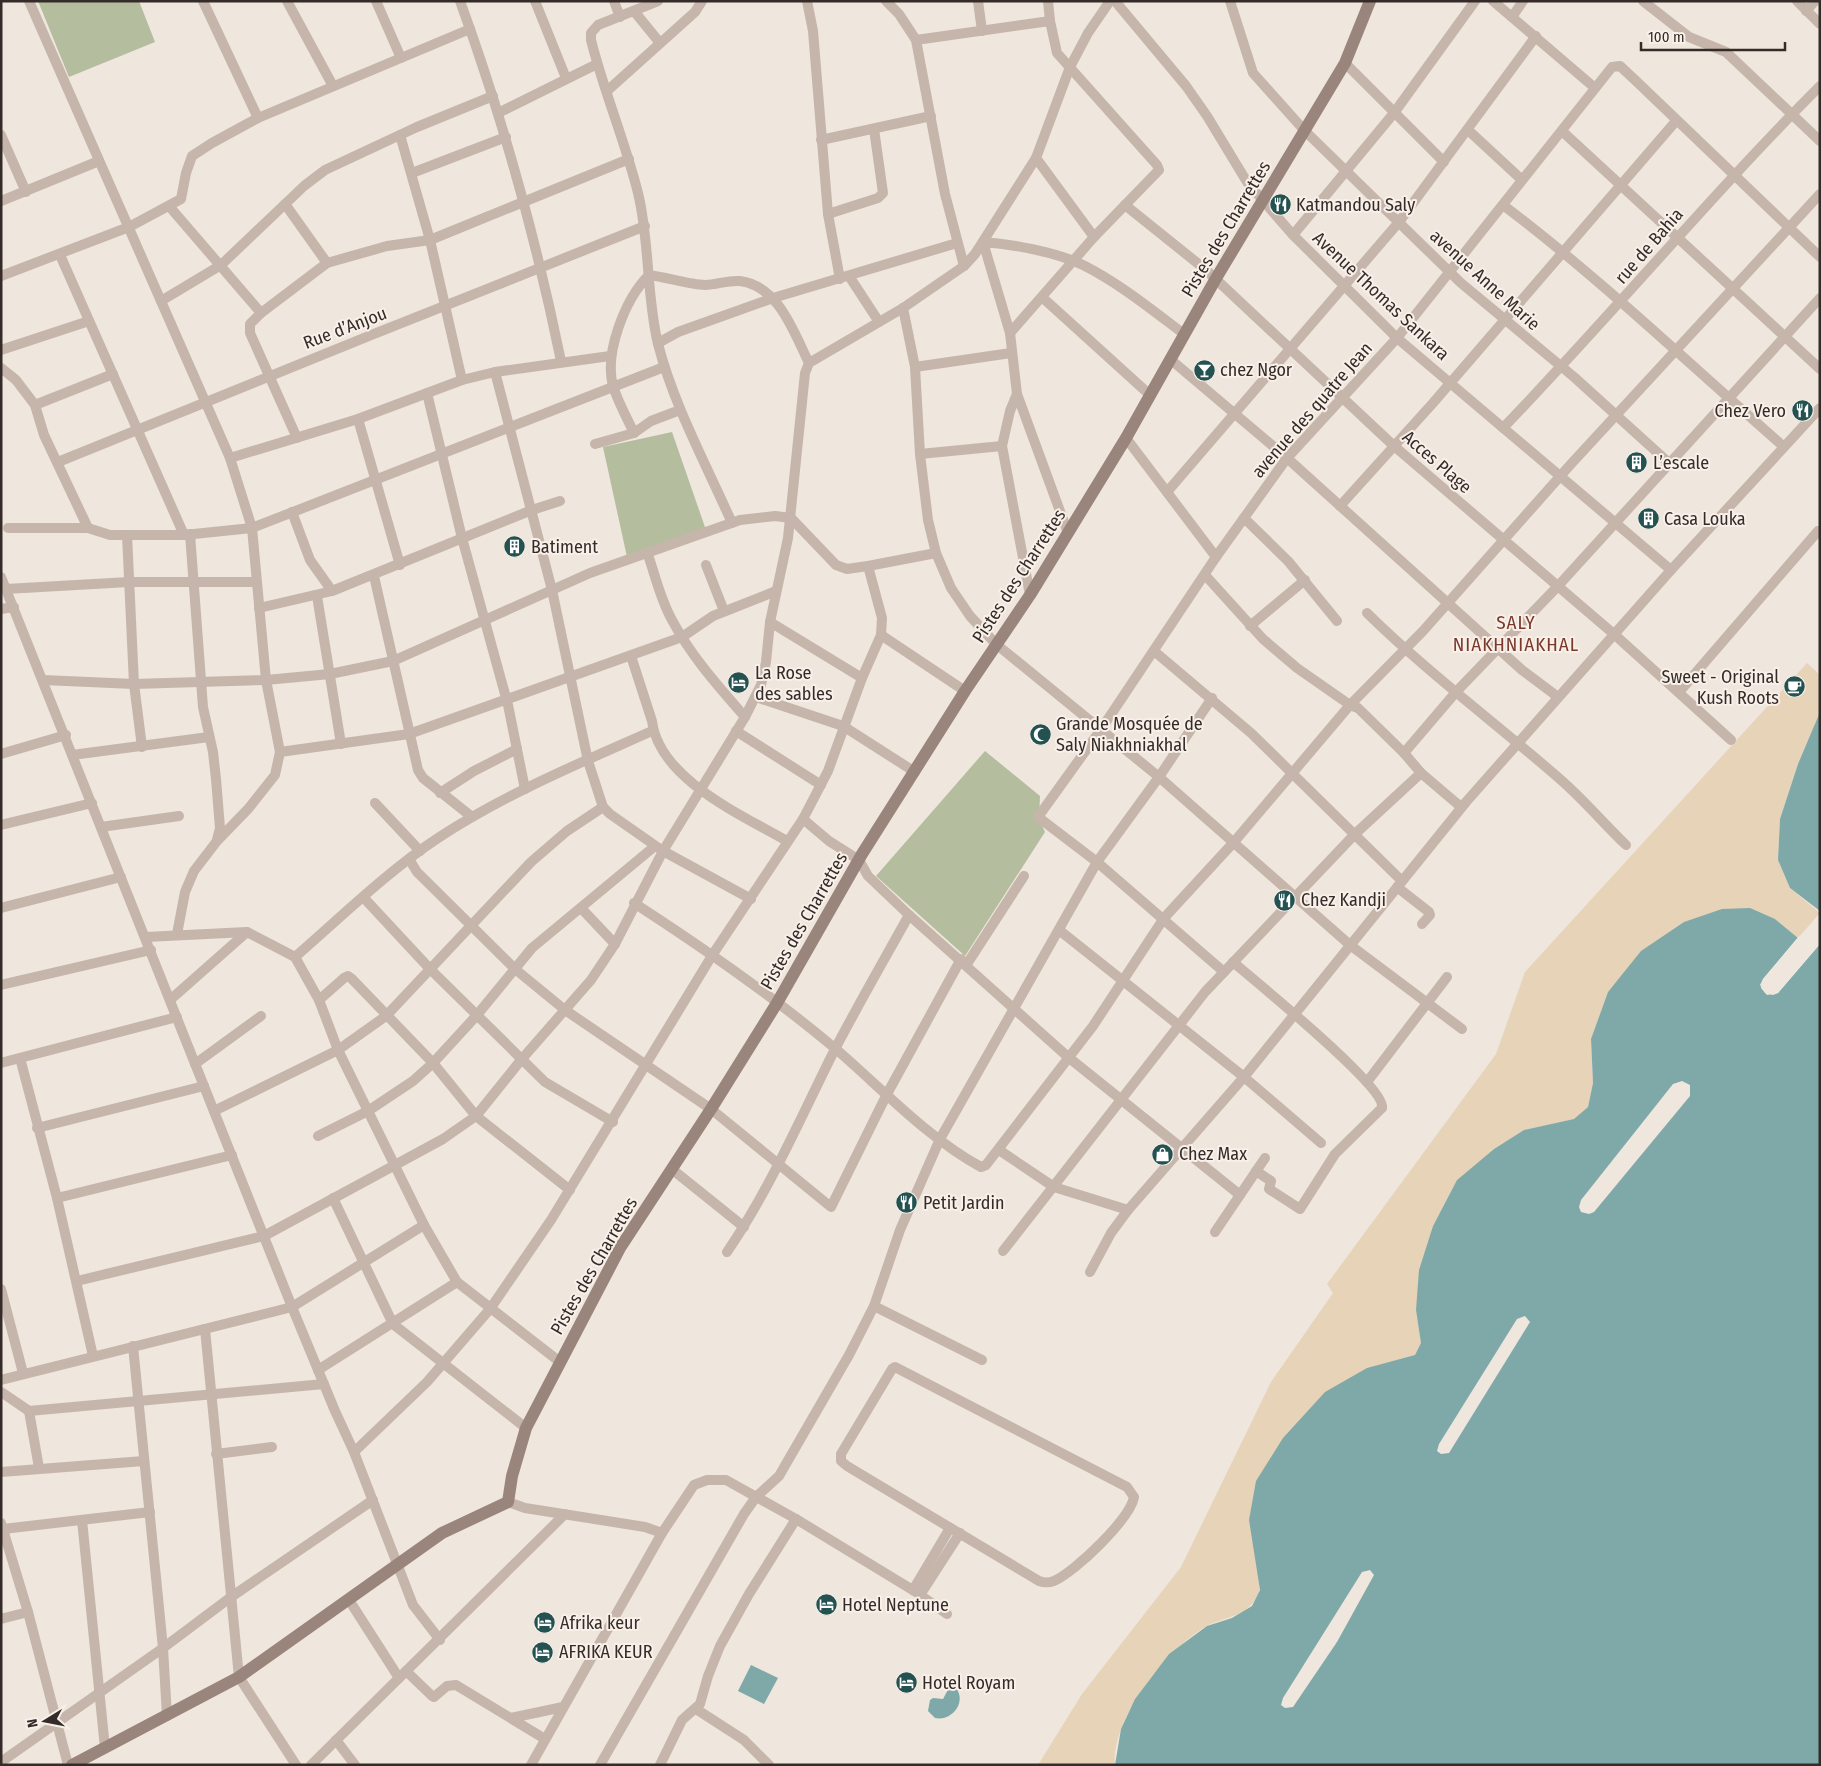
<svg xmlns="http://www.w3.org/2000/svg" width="1821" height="1766" font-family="'Fira Sans Condensed',sans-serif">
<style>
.green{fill:#b5bd9f}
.sand{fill:#e7d3b8}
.water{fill:#7fa9a8}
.pier{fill:#efe6dd}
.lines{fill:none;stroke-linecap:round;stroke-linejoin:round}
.street{stroke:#c6b5aa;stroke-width:10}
.secondary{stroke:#9a857c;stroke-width:12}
.labels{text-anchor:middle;stroke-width:4;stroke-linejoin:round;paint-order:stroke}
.poi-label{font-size:18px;fill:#352c29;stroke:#f8f0e9;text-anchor:start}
.street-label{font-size:18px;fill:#352c29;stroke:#f8f0e9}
.neighbourhood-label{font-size:19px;letter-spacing:1px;fill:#7b382b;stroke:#f8f0e9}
</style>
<rect width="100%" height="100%" fill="#efe6dd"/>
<g class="green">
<path d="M38,1H139L155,42L69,77Z"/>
<path d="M672,432L706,530L627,557L603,447Z"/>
<path d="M985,751L1040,796L1039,819L1045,832L965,956L876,876Z"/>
</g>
<path class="sand" d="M1807,663L1820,675V712L1798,764L1780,819L1778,860L1790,888L1820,913L1798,938L1775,919L1608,992L1591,1039L1593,1083L1588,1107L1575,1119L1524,1130L1494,1149L1457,1180L1433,1226L1416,1310L1422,1343L1415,1355L1397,1361L1249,1520C1251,1532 1262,1584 1259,1592C1248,1618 1228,1615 1207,1626C1168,1647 1111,1719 1115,1765H1038L1082,1694L1181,1567L1271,1382L1333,1293L1327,1284L1496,1054L1525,972Z"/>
<g class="water">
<path d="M1820,712V911L1790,888L1778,860L1780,819L1798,764Z"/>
<path d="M1750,908L1775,919L1798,938L1763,979L1761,988L1767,995L1778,993L1820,944V1765H1115L1121,1729L1135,1699L1169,1654L1207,1626L1232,1618L1252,1606L1260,1590L1249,1520L1256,1481L1283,1438L1325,1392L1367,1368L1415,1355L1421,1343L1416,1310L1419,1270L1433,1226L1457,1180L1494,1149L1524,1130L1574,1119L1588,1107L1593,1083L1591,1039L1608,992L1641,951L1684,922L1722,909Z"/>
<path d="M751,1665L778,1678L764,1704L738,1691Z"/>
<path d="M951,1684C970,1696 955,1722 935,1718L928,1711L930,1700L933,1698L943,1699Z"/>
</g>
<g class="pier">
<path d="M1799,936L1800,940L1765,981L1763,985L1766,991L1772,993L1776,991L1820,942V944L1778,993L1773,995L1765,993L1760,985L1763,979Z"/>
<path d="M1682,1081L1690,1085V1096L1594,1212L1589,1214L1581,1212L1579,1207L1581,1200L1673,1084Z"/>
<path d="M1525,1316L1530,1322L1449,1453L1441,1454L1437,1451L1439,1444L1517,1319Z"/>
<path d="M1370,1570L1374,1575L1337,1642L1293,1707L1285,1708L1281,1705L1283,1698L1362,1572Z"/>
</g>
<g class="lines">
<g class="street">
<path d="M29,1L230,458L252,528L266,680L280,752L275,775L248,809L217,841L194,871L185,892L177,934"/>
<path d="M203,1L258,118"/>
<path d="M287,1L333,86"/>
<path d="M376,1L401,58"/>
<path d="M460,1C503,119 536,239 561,361"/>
<path d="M535,1L566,78"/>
<path d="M614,1L620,17"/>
<path d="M658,1L598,25L591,33V40C604,92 625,141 638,193C650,242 646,294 658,344C674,406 706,464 732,523"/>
<path d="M807,1L813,31L828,214L840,279"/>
<path d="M886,1L899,14L916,40L945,194L964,266"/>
<path d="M978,1L982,31"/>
<path d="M1115,1L1186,86L1207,116L1247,182L1293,235L1397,338L1671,570"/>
<path d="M1230,1L1253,73L1304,130L1461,283L1574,377L1669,463"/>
<path d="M1493,1L1595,88"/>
<path d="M1643,1L1689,37L1726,52L1820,141"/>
<path d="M1797,1L1820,24"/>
<path d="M634,11L660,43"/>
<path d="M1806,11L1815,1"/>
<path d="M1512,17L1523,1"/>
<path d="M916,40L1050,21"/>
<path d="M1345,63L1444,162"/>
<path d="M607,91L695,12L702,1"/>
<path d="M498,113L597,64"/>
<path d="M1468,130L1522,180"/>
<path d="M1563,132L1820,369"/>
<path d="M1,135L26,192"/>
<path d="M400,135L430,240L462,380"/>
<path d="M821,140L931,116"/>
<path d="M1036,158L1094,237"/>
<path d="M412,173L506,137"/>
<path d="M1,201L99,161"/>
<path d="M285,204L327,263"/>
<path d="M1125,205L1206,270L1394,446L1615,635L1731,740"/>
<path d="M1503,205C1602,280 1690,365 1783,446"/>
<path d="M169,206L261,313L250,324V333L297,438"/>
<path d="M828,214L878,198L883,193L874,129"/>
<path d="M1293,235L1394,113L1475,1"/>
<path d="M60,255L184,535"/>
<path d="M1,276L129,227L181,199L186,173L192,156L212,143L258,118L470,29"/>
<path d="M849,276L879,322"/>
<path d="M1043,298L1150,395"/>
<path d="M161,301L221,265L304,186L325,170L417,127L493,96"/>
<path d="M903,308L915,367L920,454L928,520L936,553L951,588L970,616L996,644L1159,777L1350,945L1462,1029"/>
<path d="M261,313L327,263L387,246L430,240L629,159"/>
<path d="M1010,333L1094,237L1159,170L1157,165L1057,53L1050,21L1048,1"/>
<path d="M658,343L678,332L773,298L957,243"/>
<path d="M1,350L89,321"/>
<path d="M1170,359L1287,458L1522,670L1558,697"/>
<path d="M915,367L1011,353"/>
<path d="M1,368L16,380L35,405L44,435L88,528L110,535H127"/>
<path d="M495,372L552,590L588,761L603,807L610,814L663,851L751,899"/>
<path d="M427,393L462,538L508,705L525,789"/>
<path d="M1017,394L1068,533"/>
<path d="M35,405L113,374"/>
<path d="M358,419L400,565"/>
<path d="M1503,428C1611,316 1710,196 1820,86"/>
<path d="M634,433C627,418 618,402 613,386C604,353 625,299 649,275C666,277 690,285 705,285C717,285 727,280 740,281C779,286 794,333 809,363"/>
<path d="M1126,438L1216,557"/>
<path d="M595,444L634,433L651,421L680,410"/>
<path d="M920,454L1002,446"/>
<path d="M230,458L358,419L462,380L495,372L610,356"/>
<path d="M58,462C253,383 449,303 645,226"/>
<path d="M1167,492L1399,222L1536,36"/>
<path d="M1340,506L1433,403L1676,121"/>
<path d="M292,512L310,560L332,591"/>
<path d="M1244,518L1288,561L1337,621"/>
<path d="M8,528H88"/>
<path d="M190,534L203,707L213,752L216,779L220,828L217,840"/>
<path d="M647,552C655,574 660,599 672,620C691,656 718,686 745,717"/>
<path d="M706,565L724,611"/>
<path d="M1205,575L1263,639L1297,668L1350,705L1358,708L1404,753L1421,773L1461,807"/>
<path d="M374,576L418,770L423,778L472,817"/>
<path d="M1,577L292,1307L335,1411L354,1452L413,1605L440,1640"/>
<path d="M6,589L129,582H256"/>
<path d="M1030,595L1002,446L1010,411L1017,394L1010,333L983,242C1012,244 1056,252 1083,265C1119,283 1152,310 1184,334"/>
<path d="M317,596L341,744"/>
<path d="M259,608L332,591L532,510L560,501"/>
<path d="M1,609L14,607"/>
<path d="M1367,613C1428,673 1497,724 1561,780C1584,800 1604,824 1626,845"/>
<path d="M770,622L862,678"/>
<path d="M1250,626L1305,580"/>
<path d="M881,635L965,691"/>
<path d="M1154,651L1251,733L1402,881"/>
<path d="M631,656L652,721C659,779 742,815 787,841"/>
<path d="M43,680L134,684L266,680L330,674L393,661L590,573L740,520L775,516L791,518L836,565L847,569L868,566"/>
<path d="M1680,691L1818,531"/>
<path d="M756,697L843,726L915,772"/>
<path d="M736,731L821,785"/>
<path d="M142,747L134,684L127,535H184L252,528L664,367"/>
<path d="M280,752L409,734L682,637L713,616L776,591"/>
<path d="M1404,753L1456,692L1558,586L1820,298"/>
<path d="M1,754L66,735"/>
<path d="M72,755L209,737"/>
<path d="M440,793L474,771L517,749"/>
<path d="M375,803L420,851"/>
<path d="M803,819L829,841L859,860L868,876L909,915L1068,1057L1240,1195"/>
<path d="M1,825L92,803"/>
<path d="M101,827L179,816"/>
<path d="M409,859L417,872L515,969L565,1010L711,1109L831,1207L887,1094L961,959"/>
<path d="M1397,887L1429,912L1430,915L1422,924"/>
<path d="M364,898L430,969L545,1082L613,1122"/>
<path d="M634,903C705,949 773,996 837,1050C881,1088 930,1140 981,1167L986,1165L1093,1026L1164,918L1234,842L1350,705L1423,631L1571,464L1820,194"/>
<path d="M1,908L121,877"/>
<path d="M581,908L615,944"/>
<path d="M1059,930L1244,1077L1321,1143"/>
<path d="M146,937L247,932L295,957L319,1000L338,1050L424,1225L457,1282L560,1362"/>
<path d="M295,957C341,917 388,871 438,838C505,794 580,763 652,731"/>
<path d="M1233,962C1255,981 1386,1087 1382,1108L1335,1154L1300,1209L1269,1189L1271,1181L1256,1171"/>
<path d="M967,964L1024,876"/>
<path d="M1224,972L1097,862L1038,817L1102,728L1216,557L1287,458L1397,338L1612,67L1620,66L1634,79L1820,257"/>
<path d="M1,985L151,950"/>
<path d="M170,1000L247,932"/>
<path d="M319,1000L344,978L348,976L352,979L433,1063L476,1116L570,1190"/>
<path d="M20,1058L57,1198L93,1356"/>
<path d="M1,1063L177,1017"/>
<path d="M195,1064L261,1016"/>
<path d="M1367,1082L1447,977"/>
<path d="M214,1111L338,1050L386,1016L531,862L567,831L603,807"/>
<path d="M37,1128L204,1086"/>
<path d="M318,1136L368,1111L413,1081L433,1063L477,1015L532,948L655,846"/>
<path d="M999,1150L1054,1187L1128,1210"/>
<path d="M673,1170L744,1227"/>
<path d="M57,1198L232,1155"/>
<path d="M333,1198L393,1324L526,1428"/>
<path d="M1215,1232L1265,1158"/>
<path d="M1003,1251L1205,992L1355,834L1421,773"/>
<path d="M727,1252C770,1189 800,1119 834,1051C858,1005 884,960 909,915"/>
<path d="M1090,1272L1111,1233L1128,1210L1244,1077L1466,802L1671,570L1820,408"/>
<path d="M77,1281L264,1236L443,1139L476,1116L521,1060L591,980L615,944L663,851L745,717L761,685L766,662L770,622L788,538L805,373L809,363L903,308L964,266L975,254L1036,158L1070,67L1088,33L1110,1"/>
<path d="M1,1289L23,1373"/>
<path d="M874,1306L982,1360"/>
<path d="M205,1329L239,1677L296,1765"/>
<path d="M133,1346L163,1648L167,1716"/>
<path d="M895,1367L1127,1487L1134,1497C1130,1519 1075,1572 1054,1581C1048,1583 1045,1583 1039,1581L847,1466L841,1461V1454L892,1369Z"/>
<path d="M318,1370L457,1282"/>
<path d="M1,1380L292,1307L424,1225"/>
<path d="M1,1392L29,1411L324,1384"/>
<path d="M29,1411L39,1468"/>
<path d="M354,1452L427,1382L490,1309L551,1220L713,954L803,819L828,771L862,678L881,635L882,618L868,566L936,553"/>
<path d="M216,1454L272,1447"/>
<path d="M1,1472L144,1461"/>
<path d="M508,1502L525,1508L645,1527L662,1533L531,1765"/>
<path d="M82,1520L105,1748"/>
<path d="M1,1523L28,1612L68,1765"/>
<path d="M3,1529L150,1512"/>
<path d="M662,1533L694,1485L707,1480H726L796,1519L916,1592L947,1614"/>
<path d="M913,1590L950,1528"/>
<path d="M920,1595L960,1533"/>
<path d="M349,1600L399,1678"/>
<path d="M1,1619L28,1612"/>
<path d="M406,1671L431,1695L434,1697L447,1686L456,1685L545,1739"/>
<path d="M696,1709L744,1740L769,1765"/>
<path d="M511,1718L563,1707"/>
<path d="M336,1740L355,1765"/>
<path d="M1,1762L163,1648L231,1597L373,1500"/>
<path d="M311,1765L565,1514"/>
<path d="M600,1765L744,1514L756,1497L779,1476L849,1355L874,1306L900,1230L940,1139L1097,862L1159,777L1212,698"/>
<path d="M660,1765L682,1720L700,1704L708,1676L720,1646L749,1594L796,1519"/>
</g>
<path class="secondary" d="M72,1765L239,1677L442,1533L508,1502L512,1476L526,1428L620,1248L711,1109L777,1003L862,854L965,691L1030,595L1126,438L1215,280L1345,63L1370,1"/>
</g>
<defs>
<symbol id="restaurant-disc" viewBox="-11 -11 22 22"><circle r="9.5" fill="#235251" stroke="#f8f0e9"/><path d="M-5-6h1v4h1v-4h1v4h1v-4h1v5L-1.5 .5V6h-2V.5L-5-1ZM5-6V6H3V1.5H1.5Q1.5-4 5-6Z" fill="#fff"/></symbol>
<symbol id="bar-disc" viewBox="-11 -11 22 22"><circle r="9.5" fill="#235251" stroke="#f8f0e9"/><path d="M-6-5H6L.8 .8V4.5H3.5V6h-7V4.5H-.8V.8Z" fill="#fff"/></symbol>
<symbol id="building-disc" viewBox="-11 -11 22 22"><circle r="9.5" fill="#235251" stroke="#f8f0e9"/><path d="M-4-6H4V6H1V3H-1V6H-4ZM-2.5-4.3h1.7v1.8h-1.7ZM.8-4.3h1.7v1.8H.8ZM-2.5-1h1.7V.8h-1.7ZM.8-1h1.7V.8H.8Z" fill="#fff"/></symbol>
<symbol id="hotel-disc" viewBox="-11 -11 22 22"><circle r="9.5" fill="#235251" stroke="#f8f0e9"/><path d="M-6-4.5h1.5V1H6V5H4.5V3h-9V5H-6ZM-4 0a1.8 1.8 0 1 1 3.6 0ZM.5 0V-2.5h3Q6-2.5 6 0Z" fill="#fff"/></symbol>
<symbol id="cafe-disc" viewBox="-11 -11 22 22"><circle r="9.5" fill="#235251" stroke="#f8f0e9"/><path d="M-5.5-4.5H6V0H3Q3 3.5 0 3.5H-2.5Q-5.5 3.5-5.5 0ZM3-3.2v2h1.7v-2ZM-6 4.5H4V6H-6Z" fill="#fff"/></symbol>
<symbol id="mosque-disc" viewBox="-11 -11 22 22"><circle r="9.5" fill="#235251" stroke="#f8f0e9"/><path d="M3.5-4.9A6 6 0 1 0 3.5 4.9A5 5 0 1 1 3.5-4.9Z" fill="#fff"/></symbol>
<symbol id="shop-disc" viewBox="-11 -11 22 22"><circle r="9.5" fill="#235251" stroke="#f8f0e9"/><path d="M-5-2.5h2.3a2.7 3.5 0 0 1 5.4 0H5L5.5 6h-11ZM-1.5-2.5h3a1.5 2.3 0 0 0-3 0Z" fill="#fff"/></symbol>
</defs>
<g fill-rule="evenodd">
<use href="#restaurant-disc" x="1268" y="192" width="25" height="25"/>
<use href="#bar-disc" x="1192" y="358" width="25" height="25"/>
<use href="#restaurant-disc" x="1790" y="398" width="25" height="25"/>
<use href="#building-disc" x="1624" y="450" width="25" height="25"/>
<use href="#building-disc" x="1636" y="506" width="25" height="25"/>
<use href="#building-disc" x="502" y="534" width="25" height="25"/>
<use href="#hotel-disc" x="726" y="670" width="25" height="25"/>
<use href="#cafe-disc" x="1782" y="674" width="25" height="25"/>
<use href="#mosque-disc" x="1028" y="722" width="25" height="25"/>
<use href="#restaurant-disc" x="1272" y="888" width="25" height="25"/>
<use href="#shop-disc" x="1150" y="1142" width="25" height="25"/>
<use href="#restaurant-disc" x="894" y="1190" width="25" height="25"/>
<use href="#hotel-disc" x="814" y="1592" width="25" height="25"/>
<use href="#hotel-disc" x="532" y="1610" width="25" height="25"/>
<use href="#hotel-disc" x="530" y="1640" width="25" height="25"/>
<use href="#hotel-disc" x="894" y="1670" width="25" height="25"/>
</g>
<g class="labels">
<g class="poi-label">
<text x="1296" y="211">Katmandou Saly</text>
<text x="1220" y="376">chez Ngor</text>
<text x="1786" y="417" text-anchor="end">Chez Vero</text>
<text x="1653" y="469">L’escale</text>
<text x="1664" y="525">Casa Louka</text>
<text x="531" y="553">Batiment</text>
<text x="755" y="679">La Rose<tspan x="755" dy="21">des sables</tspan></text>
<text x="1779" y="683" text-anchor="end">Sweet - Original<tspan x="1779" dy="21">Kush Roots</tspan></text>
<text x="1056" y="730">Grande Mosquée de<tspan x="1056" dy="21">Saly Niakhniakhal</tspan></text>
<text x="1301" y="906">Chez Kandji</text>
<text x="1179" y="1160">Chez Max</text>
<text x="923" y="1209">Petit Jardin</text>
<text x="842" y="1611">Hotel Neptune</text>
<text x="560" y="1629">Afrika keur</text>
<text x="559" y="1658">AFRIKA KEUR</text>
<text x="922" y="1689">Hotel Royam</text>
</g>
<g class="street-label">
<text transform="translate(1226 229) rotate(-59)" y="6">Pistes des Charrettes</text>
<text transform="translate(1649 246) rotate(-49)" y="6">rue de Bahia</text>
<text transform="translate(1485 280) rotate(42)" y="6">avenue Anne Marie</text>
<text transform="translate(1381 296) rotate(43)" y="6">Avenue Thomas Sankara</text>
<text transform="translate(345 328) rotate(-21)" y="6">Rue d’Anjou</text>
<text transform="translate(1312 410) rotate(-49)" y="6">avenue des quatre Jean</text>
<text transform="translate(1437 462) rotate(41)" y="6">Acces Plage</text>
<text transform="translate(1019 576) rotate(-57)" y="6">Pistes des Charrettes</text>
<text transform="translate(804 921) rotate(-60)" y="6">Pistes des Charrettes</text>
<text transform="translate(594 1266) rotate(-60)" y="6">Pistes des Charrettes</text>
</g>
<g class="neighbourhood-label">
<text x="1516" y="629">SALY<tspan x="1516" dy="22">NIAKHNIAKHAL</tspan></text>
</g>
</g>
<rect width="1821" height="1766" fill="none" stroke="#352c29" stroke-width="5"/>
<g transform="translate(45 1721) rotate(260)" stroke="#f8f0e9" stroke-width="4" paint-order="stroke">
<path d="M0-4L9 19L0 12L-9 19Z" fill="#352c29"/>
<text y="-8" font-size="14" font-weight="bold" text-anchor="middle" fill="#352c29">N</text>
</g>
<path d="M1641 42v8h144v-8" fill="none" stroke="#352c29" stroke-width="2.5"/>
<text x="1648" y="42" font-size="15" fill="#352c29" stroke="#f8f0e9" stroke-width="4" paint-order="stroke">100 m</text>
</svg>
